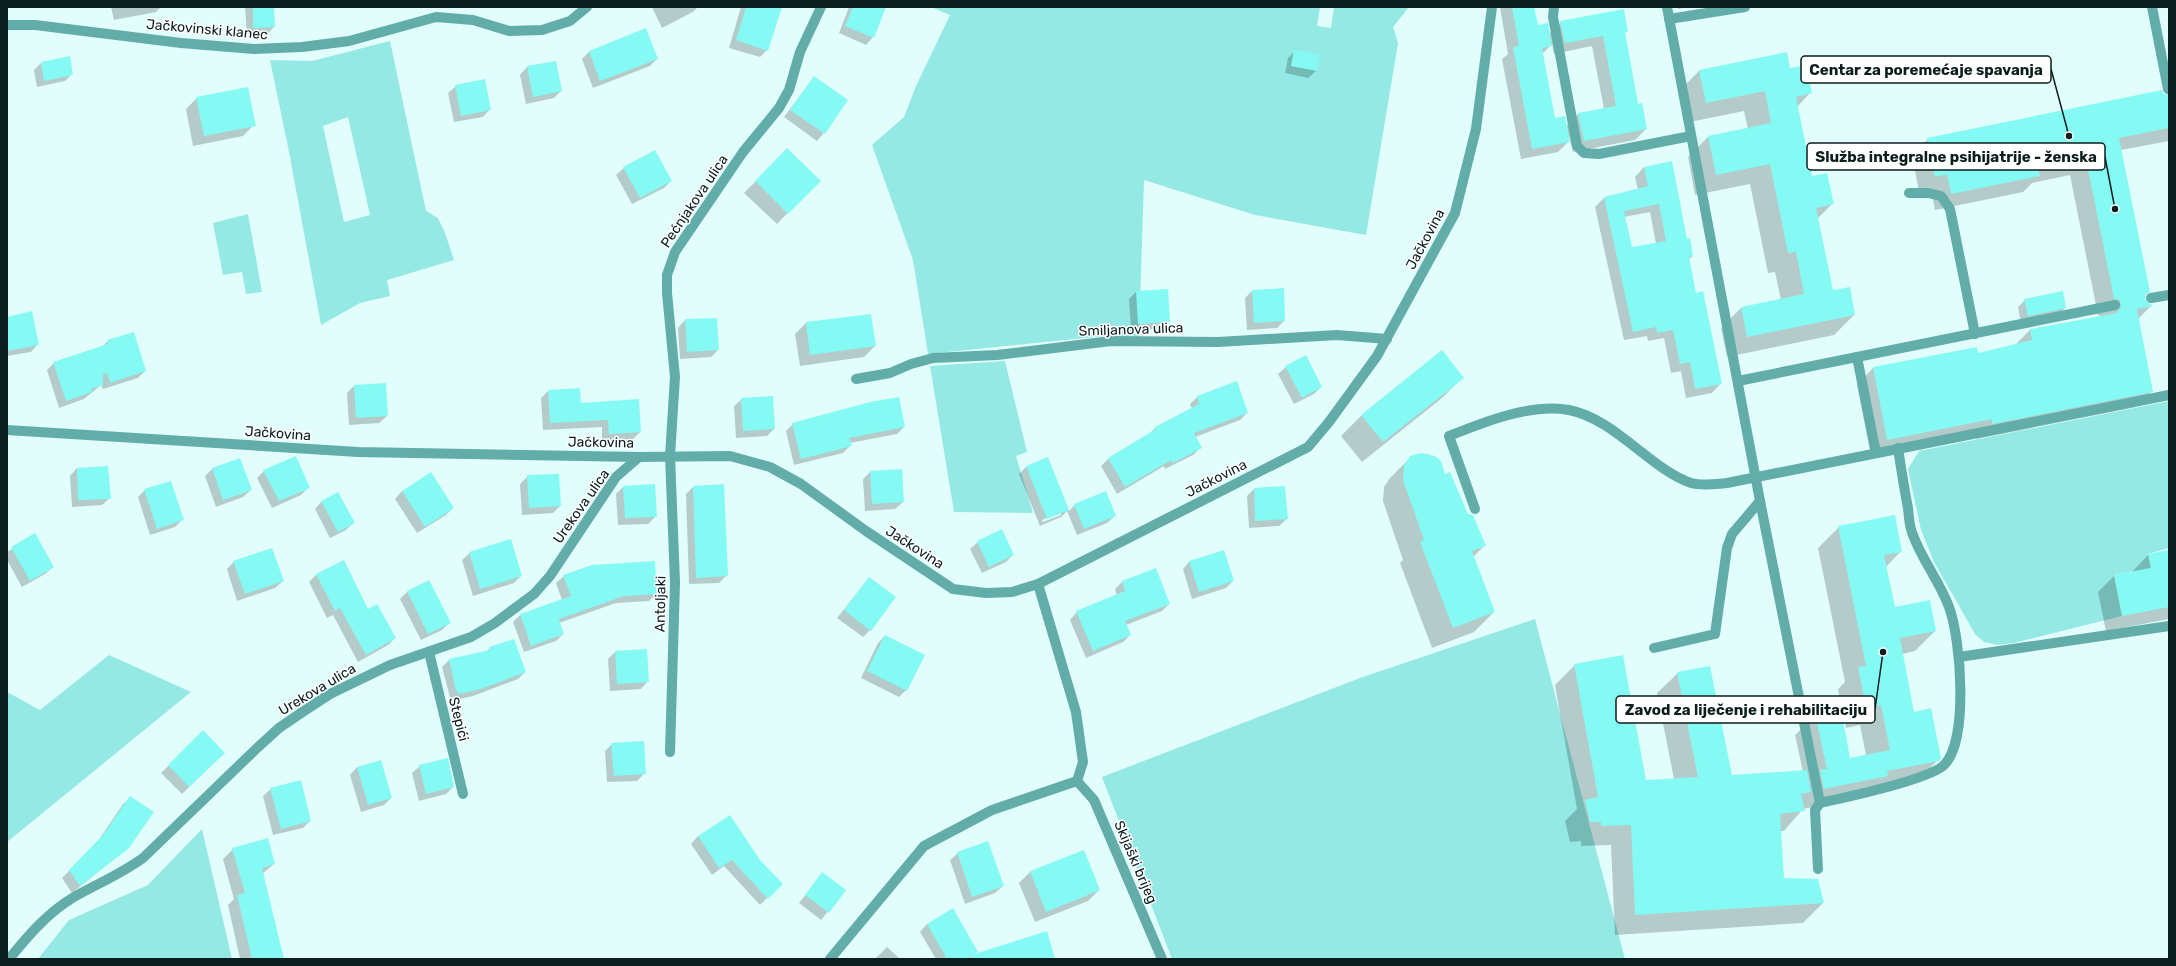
<svg xmlns="http://www.w3.org/2000/svg" width="2176" height="966" font-family="Rubik,sans-serif">
<style>
.green{fill:#94e9e4;fill-rule:evenodd}
.shadow{fill:#0003;fill-rule:evenodd}
.building{fill:#85faf4;fill-rule:evenodd}
.lines{fill:none;stroke-linecap:round;stroke-linejoin:round}
.service{stroke:#62ada9;stroke-width:10}
.minor{stroke:#62ada9;stroke-width:10}
.tertiary{stroke:#62ada9;stroke-width:10}
.labels{text-anchor:middle;stroke-width:3;stroke-linejoin:round;paint-order:stroke}
.street-label{font-size:14px;fill:#0b1e1d;stroke:#fff}
.leader{fill:none;stroke:#0b1e1d;stroke-width:1.5}
.callout-dot{fill:#0b1e1d;stroke:#fff;stroke-width:1.5}
.callout{fill:#fff;stroke:#0b1e1d;stroke-width:1.5}
.callout-label{font-size:15px;text-anchor:middle;font-weight:bold;fill:#0b1e1d}
</style>
<rect width="100%" height="100%" fill="#e2fefc"/>
<g class="green">
<path d="M931,7H1320L1317,26L1331,28L1334,7H1409L1393,27L1398,43L1366,235L1255,215L1144,180L1139,337L1105,336L928,354L913,260L872,145L904,117L916,86L950,15Z"/>
<path d="M390,41L426,211L438,218L445,233L454,260L387,280L390,296L360,303L321,325L290,157L270,60L312,61ZM348,117L370,215L344,222L323,126Z"/>
<path d="M248,214L262,292L246,294L242,272L223,275L213,223Z"/>
<path d="M1005,361L1027,452L1016,456L1033,513L954,512L930,366Z"/>
<path d="M2169,401V548L2148,554L2151,568L2114,575L2122,616L2014,643L1997,645L1984,642L1975,634L1934,562L1921,530L1908,469L1919,451Z"/>
<path d="M1535,619L1625,959H1172L1102,777L1360,678Z"/>
<path d="M109,655L191,692L7,842V692L40,710Z"/>
<path d="M202,829L232,959H38L69,920L148,885Z"/>
</g>
<g class="shadow">
<path d="M111,7H161L156,12L114,20Z"/>
<path d="M245,7H273L274,27L267,34L247,35Z"/>
<path d="M652,7H698L693,12L662,28Z"/>
<path d="M741,7H780L767,50L760,57L729,48Z"/>
<path d="M849,7H885L873,37L866,45L839,33Z"/>
<path d="M1500,7H1533L1537,26L1549,34L1561,22L1627,31L1624,34L1637,105L1646,129L1635,140L1573,152L1569,136H1568L1569,141L1558,152L1521,159L1502,59L1508,54ZM1552,44L1554,54L1592,46L1604,109L1578,114L1566,126L1555,119L1542,54Z"/>
<path d="M1678,7H1688L1678,9Z"/>
<path d="M646,30L657,59L650,66L593,88L582,59L589,52Z"/>
<path d="M1295,51L1316,71L1308,78L1285,73L1288,58Z"/>
<path d="M69,57L72,74L65,81L37,87L34,70L41,63Z"/>
<path d="M556,62L561,91L554,98L526,104L520,75L527,67Z"/>
<path d="M1790,69L1810,93L1797,107L1811,178L1832,204L1817,219L1832,291L1854,315L1834,335L1727,357L1721,328L1741,308L1781,300L1775,272L1768,273L1750,184L1695,195L1688,157L1708,137L1748,129L1744,111L1685,123L1679,91L1699,71Z"/>
<path d="M814,77L824,133L817,141L784,117Z"/>
<path d="M456,86L490,109L483,117L454,122L448,93Z"/>
<path d="M2161,91L2165,96L2169,94V141L2121,150L2149,291L2144,296V300L2151,306L2138,319L2152,391L2136,407L1976,439V435L1871,456L1857,385L1873,368L1976,348L1978,354L2015,345L2030,330L2104,317L2098,315L2070,175L2032,183L2023,192L1935,210L1931,190L1919,192L1912,155L1928,139Z"/>
<path d="M197,98L254,125L243,136L193,146L186,109Z"/>
<path d="M787,150L819,181L777,224L744,193Z"/>
<path d="M1644,167L1686,240L1692,256L1689,259L1695,294L1721,383L1712,393L1686,398L1681,371L1671,373L1664,338L1648,341L1647,336L1624,340L1595,207L1605,197L1638,190L1635,177ZM1650,212L1656,244L1631,248L1624,217Z"/>
<path d="M624,168L671,181L664,188L632,204L616,175Z"/>
<path d="M1283,289L1284,321L1277,328L1247,330L1245,298L1252,291Z"/>
<path d="M1136,292L1169,321L1162,329L1131,330L1129,299Z"/>
<path d="M2025,300L2065,308L2058,315L2021,323L2018,307Z"/>
<path d="M7,318L38,344L31,352L7,356Z"/>
<path d="M685,320L718,350L711,357L680,359L678,328Z"/>
<path d="M806,323L875,346L864,357L800,366L795,334Z"/>
<path d="M108,341L145,371L138,378L103,389L101,385L84,399L59,408L47,370L54,363L101,348Z"/>
<path d="M1286,367L1321,387L1314,394L1294,404L1278,374Z"/>
<path d="M1462,378L1442,398L1362,462L1341,436L1362,415Z"/>
<path d="M1236,383L1247,413L1240,420L1195,437L1200,448L1193,455L1165,469L1164,466L1117,494L1101,466L1108,459L1148,435L1156,427L1192,409L1190,404L1197,397Z"/>
<path d="M354,386L387,416L379,423L349,425L347,393Z"/>
<path d="M548,391L580,404L640,432L633,439L602,441V427L543,430L541,398Z"/>
<path d="M742,399L774,429L767,436L736,438L734,406Z"/>
<path d="M793,424L904,427L897,434L850,443V446L843,453L794,465L786,431Z"/>
<path d="M1421,454H1428L1440,462L1445,475L1484,546L1473,557L1494,612L1474,632L1432,648L1400,563L1403,560L1383,501L1384,487L1390,478L1411,457Z"/>
<path d="M1047,458L1069,511L1075,505L1115,516L1107,523L1077,535L1067,511L1061,517L1040,526L1019,474L1026,467ZM1061,512V515L1043,522L1042,520Z"/>
<path d="M77,468L110,498L102,505L72,507L70,476Z"/>
<path d="M212,469L251,490L243,497L216,507L205,476Z"/>
<path d="M264,471L308,488L301,495L272,508L257,478Z"/>
<path d="M870,472L903,502L895,509L865,511L863,479Z"/>
<path d="M528,476L560,506L553,513L522,515L520,484Z"/>
<path d="M623,487L656,516L648,524L618,525L616,494Z"/>
<path d="M693,487L727,575L719,583L689,584L686,494Z"/>
<path d="M1254,489L1287,519L1279,526L1249,528L1247,496Z"/>
<path d="M145,490L182,520L175,527L150,535L138,497Z"/>
<path d="M402,491L453,508L446,515L417,533L395,499Z"/>
<path d="M322,501L353,523L346,530L330,538L315,509Z"/>
<path d="M1839,527L1901,551L1886,567L1894,608L1935,631L1915,651L1902,654L1913,713L1938,760L1917,781L1867,796L1803,809L1784,831H1780L1783,879L1817,880L1823,903L1803,923L1615,935L1611,845L1581,846V841L1570,842L1565,821L1577,809L1555,685L1575,665L1646,781L1674,779L1657,693L1678,673L1731,776L1803,772L1795,735L1816,715L1850,759L1866,755L1860,725L1846,728L1838,689L1845,682L1818,548Z"/>
<path d="M34,535L53,567L45,574L22,587L7,560V552Z"/>
<path d="M978,542L1013,555L1006,562L982,573L970,549Z"/>
<path d="M2169,550V619L2106,631L2098,592L2114,576L2132,572L2148,555Z"/>
<path d="M470,553L521,576L514,583L473,596L462,560Z"/>
<path d="M1190,561L1233,581L1226,588L1192,599L1183,569Z"/>
<path d="M234,562L283,581L275,588L237,601L227,569Z"/>
<path d="M316,575L368,610L395,638L388,645L358,662L333,615L327,618L309,582Z"/>
<path d="M564,576L656,594L649,601L616,603L559,623L563,634L556,641L524,652L513,622L520,615L562,600L556,583Z"/>
<path d="M869,578L870,630L863,637L837,618Z"/>
<path d="M1122,582L1169,604L1162,611L1126,625L1130,635L1123,642L1086,658L1070,620L1077,612L1117,596L1115,589Z"/>
<path d="M408,591L450,622L442,630L421,640L400,599Z"/>
<path d="M885,636L906,690L899,697L861,678L878,643Z"/>
<path d="M490,648L525,672L518,679L473,696L451,701L442,667L449,660L486,652Z"/>
<path d="M615,652L648,681L641,689L610,691L608,659Z"/>
<path d="M203,732L224,753L182,794L161,773Z"/>
<path d="M612,744L645,773L637,781L607,782L605,751Z"/>
<path d="M420,766L453,787L446,794L419,801L412,773Z"/>
<path d="M357,767L391,798L384,805L361,812L350,775Z"/>
<path d="M271,789L310,821L303,828L273,835L263,796Z"/>
<path d="M131,797L129,847L72,893L62,878L96,844L123,804Z"/>
<path d="M698,836L781,884L760,905L724,866L712,875L691,844Z"/>
<path d="M233,849L274,864L262,874L282,959H240L228,905L234,899L223,859Z"/>
<path d="M958,853L1003,886L995,893L965,904L950,860Z"/>
<path d="M1030,872L1099,890L1088,901L1035,922L1019,883Z"/>
<path d="M822,874L845,891L821,920L799,903Z"/>
<path d="M927,924L977,952L969,959H936L920,932Z"/>
<path d="M887,947L900,959H875Z"/>
</g>
<g class="building">
<path d="M253,7H274L275,27L253,28Z"/>
<path d="M746,7H782L768,51L736,40Z"/>
<path d="M853,7H886L874,38L845,26Z"/>
<path d="M1512,7H1534L1538,25L1548,23L1552,46L1542,48L1555,118L1565,116L1570,142L1532,149L1513,47L1519,46Z"/>
<path d="M1624,9L1628,32H1625L1638,104L1642,103L1647,129L1584,141L1578,113L1616,106L1603,36L1565,43L1560,21Z"/>
<path d="M646,28L658,59L600,81L589,51Z"/>
<path d="M1294,50L1320,55L1317,71L1291,66Z"/>
<path d="M1787,52L1790,68L1806,65L1812,93L1796,97L1812,176L1827,173L1834,204L1816,208L1833,290L1850,287L1855,315L1747,337L1741,307L1804,294L1796,252L1788,253L1770,164L1716,175L1708,136L1771,123L1765,91L1706,103L1699,70Z"/>
<path d="M70,56L73,75L44,81L41,62Z"/>
<path d="M556,61L562,91L533,97L527,66Z"/>
<path d="M814,76L848,100L825,134L790,110Z"/>
<path d="M485,79L491,110L461,116L455,85Z"/>
<path d="M248,87L256,126L204,136L196,97Z"/>
<path d="M2162,90L2163,94L2169,95V128L2119,138L2150,292L2145,295V299L2153,306L2137,309L2153,392L1992,424V419L1887,440L1873,367L1977,347L1978,353L2032,340L2030,329L2117,313L2121,307L2120,300L2114,299L2086,159L2038,169L2040,176L1951,194L1947,174L1935,177L1927,138Z"/>
<path d="M787,148L821,181L788,214L755,181Z"/>
<path d="M655,150L672,181L640,198L623,167Z"/>
<path d="M1672,161L1687,239L1690,238L1693,256L1689,257L1696,293L1703,291L1722,384L1695,389L1690,362L1680,364L1673,330L1657,333L1656,327L1633,332L1604,197L1648,186L1644,167ZM1659,204L1666,241L1632,247L1624,211Z"/>
<path d="M1284,288L1285,321L1254,323L1252,290Z"/>
<path d="M1168,289L1170,322L1138,324L1136,291Z"/>
<path d="M2063,291L2066,308L2028,316L2024,299Z"/>
<path d="M32,311L39,345L7,351V317Z"/>
<path d="M871,314L876,346L810,355L806,322Z"/>
<path d="M717,318L719,350L687,352L685,319Z"/>
<path d="M134,332L146,371L110,383L107,373L103,374V385L91,389L92,392L66,401L53,362L108,344L107,340Z"/>
<path d="M1442,350L1464,378L1383,442L1361,415Z"/>
<path d="M1306,355L1322,387L1302,398L1285,366Z"/>
<path d="M1237,381L1248,413L1194,433L1202,448L1173,463L1171,460L1125,487L1108,458L1156,429L1155,427L1199,404L1197,396Z"/>
<path d="M386,383L388,416L356,418L354,385Z"/>
<path d="M580,388L581,403L639,399L641,432L609,434L608,420L550,423L548,390Z"/>
<path d="M773,396L775,429L743,431L741,398Z"/>
<path d="M899,397L905,427L849,438L852,446L801,459L792,423L870,402Z"/>
<path d="M1421,453L1435,456L1441,461L1445,474L1450,472L1468,514L1473,515L1486,546L1472,551L1495,612L1453,628L1420,542L1424,540L1403,480L1404,466L1410,456Z"/>
<path d="M296,456L310,488L279,501L263,470Z"/>
<path d="M1048,457L1069,510L1047,519L1026,466Z"/>
<path d="M240,458L252,490L223,500L212,468Z"/>
<path d="M108,466L111,499L78,500L77,468Z"/>
<path d="M902,469L904,502L872,504L870,471Z"/>
<path d="M431,472L454,508L425,527L402,491Z"/>
<path d="M559,474L561,506L529,508L527,475Z"/>
<path d="M171,481L184,520L157,529L144,489Z"/>
<path d="M655,484L657,517L625,518L623,486Z"/>
<path d="M724,484L728,576L696,578L693,486Z"/>
<path d="M1285,486L1288,519L1255,521L1254,488Z"/>
<path d="M1106,491L1116,516L1084,529L1074,504Z"/>
<path d="M338,492L355,523L338,532L321,501Z"/>
<path d="M1895,515L1902,552L1884,555L1895,607L1930,600L1936,631L1900,638L1914,712L1931,708L1941,758L1939,761L1887,771L1888,776L1824,789L1820,770L1827,769L1815,714L1841,709L1850,758L1890,750L1881,705L1866,708L1858,667L1866,666L1838,526Z"/>
<path d="M1002,529L1014,555L989,567L977,541Z"/>
<path d="M35,533L54,567L30,581L11,547Z"/>
<path d="M511,539L522,576L480,589L469,552Z"/>
<path d="M272,548L284,581L245,594L233,561Z"/>
<path d="M1224,550L1234,581L1199,592L1189,561Z"/>
<path d="M2169,550V607L2122,616L2114,575L2151,568L2148,554Z"/>
<path d="M344,560L368,609L377,604L396,638L366,655L340,608L335,611L316,574Z"/>
<path d="M655,561L657,594L624,596L559,619L564,634L531,646L520,614L571,596L563,575L592,565Z"/>
<path d="M1156,568L1170,604L1125,621L1131,635L1093,651L1076,611L1125,591L1122,581Z"/>
<path d="M869,577L896,597L871,631L844,610Z"/>
<path d="M429,580L451,623L428,634L407,591Z"/>
<path d="M885,635L925,655L907,691L867,671Z"/>
<path d="M514,639L526,672L481,689L458,694L455,687L449,659L490,650L489,647Z"/>
<path d="M647,649L649,682L617,684L615,651Z"/>
<path d="M1623,655L1646,780L1698,777L1677,672L1710,666L1732,775L1807,770L1811,792L1801,794L1805,811L1780,814L1784,878L1818,879L1824,903L1635,915L1631,825L1601,826V822H1590L1585,800L1598,797L1574,664Z"/>
<path d="M203,730L225,753L189,787L168,765Z"/>
<path d="M644,741L646,774L614,776L611,743Z"/>
<path d="M448,758L454,787L426,794L419,765Z"/>
<path d="M381,760L392,798L368,805L357,767Z"/>
<path d="M301,780L311,821L281,829L270,788Z"/>
<path d="M130,796L154,812L129,848L80,886L69,870L103,835Z"/>
<path d="M730,815L760,860L783,884L768,899L732,860L719,868L698,836Z"/>
<path d="M268,838L275,864L262,868L284,959H252L237,895L245,893L232,848Z"/>
<path d="M988,841L1004,886L972,897L957,852Z"/>
<path d="M1084,850L1100,890L1046,912L1030,871Z"/>
<path d="M822,872L846,890L829,913L805,895Z"/>
<path d="M953,908L978,952L974,954L1047,931L1055,959H971V956L966,959H947L927,924Z"/>
</g>
<g class="lines">
<g class="service">
<path d="M1554,7L1553,17L1577,146L1584,153L1599,154L1691,136"/>
<path d="M1667,7L1760,501L1820,803C1843,798 1929,780 1944,765C1969,741 1961,639 1949,607C1940,582 1922,560 1913,535C1909,527 1909,516 1908,508C1904,488 1901,468 1898,448"/>
<path d="M2152,7L2168,89"/>
<path d="M1669,19L1745,7"/>
<path d="M1909,193H1928L1941,196L1950,209L1975,334"/>
<path d="M2151,298L2169,295"/>
<path d="M1857,357L1876,453"/>
<path d="M1738,381L2115,305"/>
<path d="M1475,509L1449,436C1484,422 1531,403 1569,410C1615,419 1650,469 1691,483C1702,486 1716,484 1727,483L2169,395"/>
<path d="M1654,648L1715,634L1727,548L1732,534L1760,501"/>
<path d="M1959,657L2169,626"/>
<path d="M1818,869L1815,810L1820,803"/>
</g>
<g class="minor">
<path d="M7,25H35L181,43L254,49L302,47L349,41L436,17L473,20L509,31L542,30L570,21L587,7"/>
<path d="M856,379L890,373L911,364L933,358L997,355L1111,341L1218,342L1337,335L1387,339"/>
<path d="M429,652L463,794"/>
<path d="M670,752L675,582L670,456L675,377L667,293V275L675,252L743,152L779,108L789,90L800,52L821,7"/>
<path d="M1077,781L1094,800L1162,959"/>
<path d="M9,959C28,936 47,913 74,897C97,884 121,874 143,858L256,749L279,728L301,713L330,694L390,665L471,637L495,623L534,594L550,576L616,477L639,457"/>
</g>
<g class="tertiary">
<path d="M7,430L358,452L639,457L730,456L770,467L801,484L866,531L953,589L986,593L1012,592L1038,584L1308,447L1329,422L1377,356L1455,213L1476,129L1492,7"/>
<path d="M830,959L924,846L992,810L1077,781L1083,762L1076,712L1038,584"/>
</g>
</g>
<g class="labels">
<g class="street-label">
<text transform="translate(207 29) rotate(5)" y="5">Jačkovinski klanec</text>
<text transform="translate(694 201) rotate(-56)" y="5">Pećnjakova ulica</text>
<text transform="translate(1425 239) rotate(-62)" y="5">Jačkovina</text>
<text transform="translate(1131 329) rotate(-2)" y="5">Smiljanova ulica</text>
<text transform="translate(278 433) rotate(4)" y="5">Jačkovina</text>
<text transform="translate(601 442) rotate(1)" y="5">Jačkovina</text>
<text transform="translate(1216 478) rotate(-27)" y="5">Jačkovina</text>
<text transform="translate(581 506) rotate(-55)" y="5">Urekova ulica</text>
<text transform="translate(915 547) rotate(33)" y="5">Jačkovina</text>
<text transform="translate(660 604) rotate(-89)" y="5">Antoljaki</text>
<text transform="translate(317 689) rotate(-31)" y="5">Urekova ulica</text>
<text transform="translate(459 719) rotate(76)" y="5">Stepići</text>
<text transform="translate(1136 862) rotate(67)" y="5">Skijaški brijeg</text>
</g>
</g>
<path class="leader" d="M2069 136L2051 69M2115 209L2105 157M1883 652L1875 709"/>
<g class="callout-dot">
<circle cx="2069" cy="136" r="4"/>
<circle cx="2115" cy="209" r="4"/>
<circle cx="1883" cy="652" r="4"/>
</g>
<g class="callout">
<rect x="1801" y="56" width="250" height="27" rx="4"/>
<rect x="1807" y="143" width="298" height="27" rx="4"/>
<rect x="1616" y="696" width="259" height="27" rx="4"/>
</g>
<g class="callout-label">
<text x="1926" y="75">Centar za poremećaje spavanja</text>
<text x="1956" y="162">Služba integralne psihijatrije - ženska</text>
<text x="1746" y="715">Zavod za liječenje i rehabilitaciju</text>
</g>
<rect width="2176" height="966" fill="none" stroke="#0b1e1d" stroke-width="16"/>
</svg>
